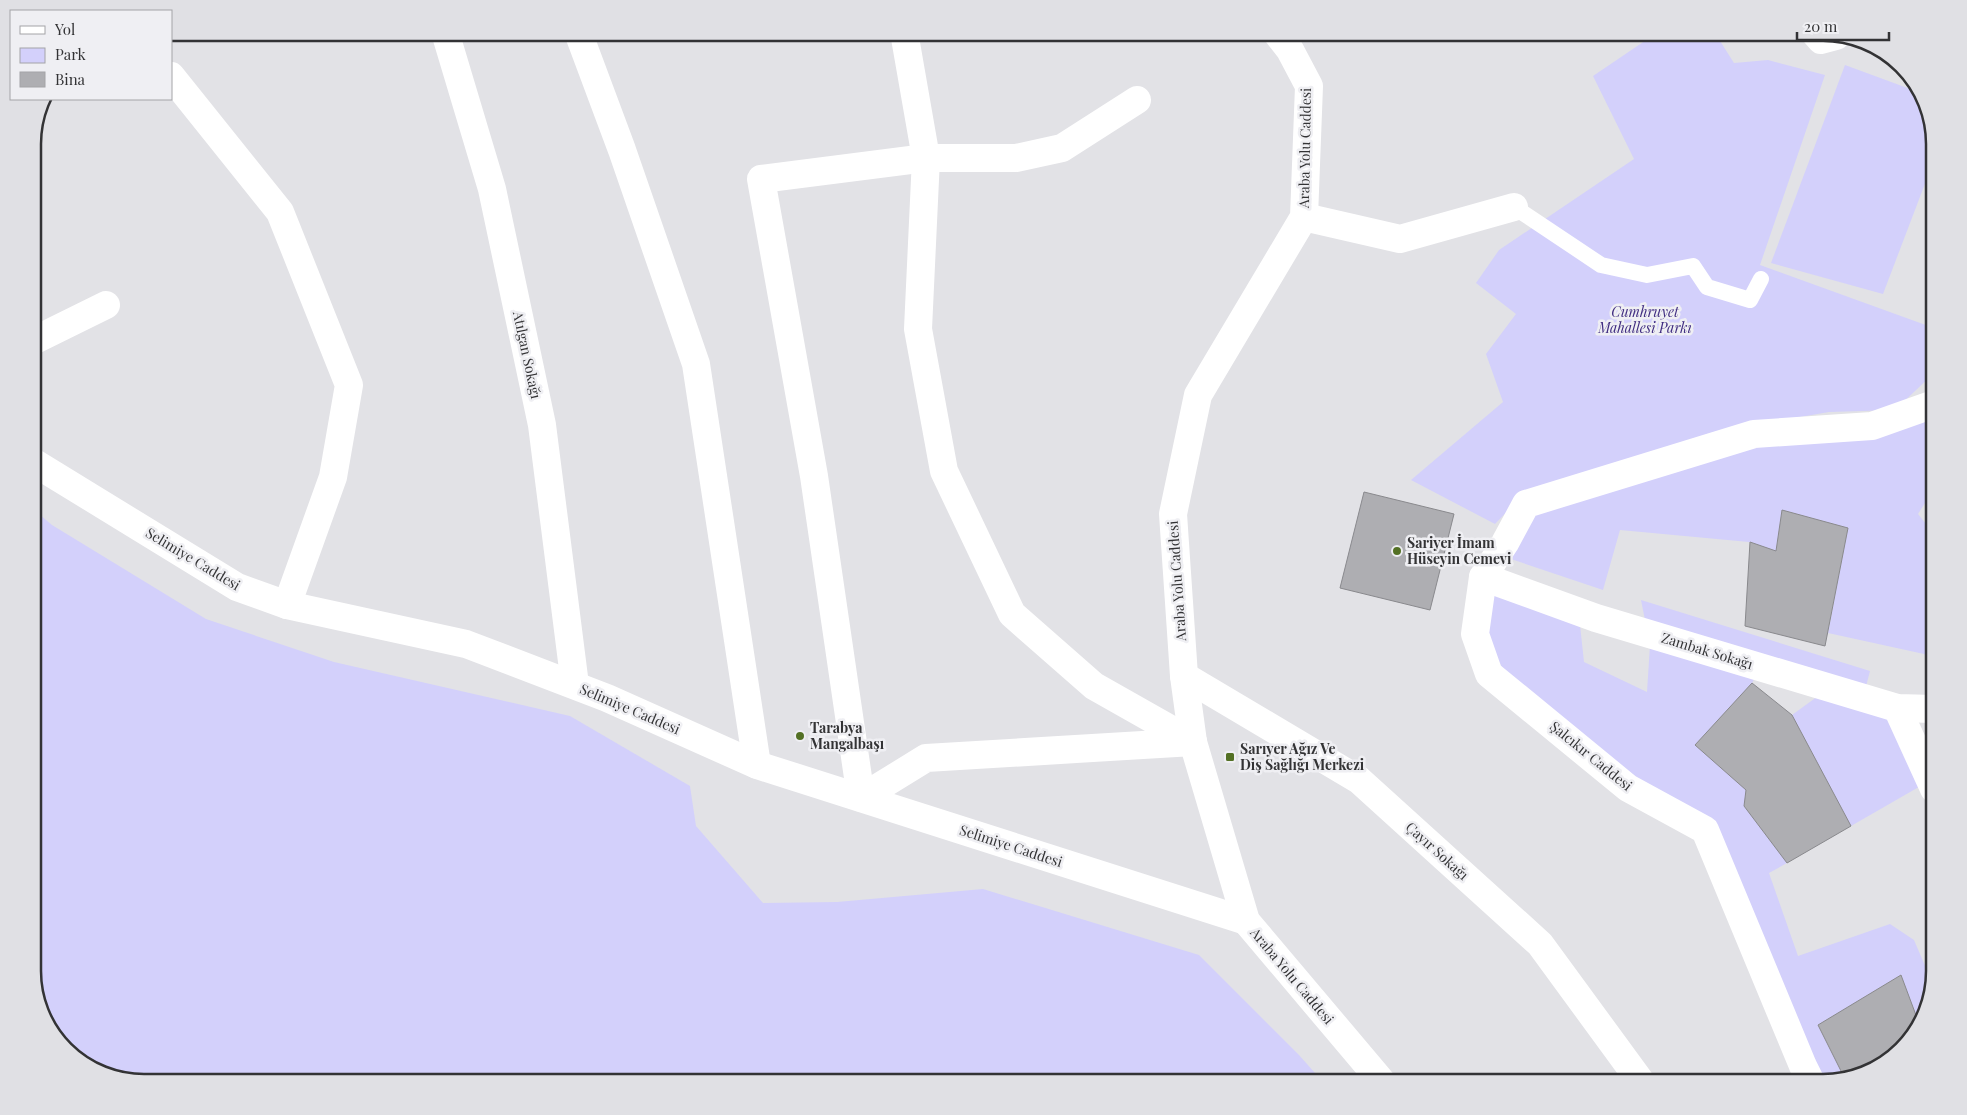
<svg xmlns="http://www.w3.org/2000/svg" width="1967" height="1115" font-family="'Playfair Display',serif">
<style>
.green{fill:#d3d0fb}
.building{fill:#aeaeb2;stroke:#89898d}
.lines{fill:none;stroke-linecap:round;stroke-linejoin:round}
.service{stroke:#fff;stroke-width:16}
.minor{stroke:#fff;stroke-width:28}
.tertiary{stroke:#fff;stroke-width:28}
.poi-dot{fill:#537024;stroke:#efeff3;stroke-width:2}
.labels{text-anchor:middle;stroke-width:5;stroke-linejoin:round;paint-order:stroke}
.street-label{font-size:14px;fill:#333335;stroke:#efeff3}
.park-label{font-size:14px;font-style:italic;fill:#402d81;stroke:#efeff3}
.poi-label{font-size:14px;font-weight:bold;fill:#333335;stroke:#efeff3;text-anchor:start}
.rim{fill:none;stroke:#333335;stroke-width:2.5}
</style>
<rect width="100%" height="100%" fill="#e2e2e6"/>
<g class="green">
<path d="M1658,32L1715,33L1734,63L1768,60L1825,75L1760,265L1934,328V373L1895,410L1829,412L1714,432L1528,490L1495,524L1411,480L1503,402L1486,354L1516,314L1476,283L1499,250L1634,159L1593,76Z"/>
<path d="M1845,65L1921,93L1934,137V160L1883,294L1771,263Z"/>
<path d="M1934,411V489L1918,514L1934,534V663L1924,654L1828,633L1848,528L1782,510L1776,551L1749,542L1620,530L1603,590L1508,558L1536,511L1756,443Z"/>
<path d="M33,509L52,525L206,619L334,662L570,716L690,786L696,826L763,903L837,902L983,889L1199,955L1299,1055L1323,1082H145L89,1068L51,1032L33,978Z"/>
<path d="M1490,588L1580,625L1584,662L1647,692L1650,645L1641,600L1870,671L1863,698L1758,672L1752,683L1695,745L1746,790L1744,806L1787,863L1769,873L1798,956L1890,924L1914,940L1932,982L1920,1026L1901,975L1818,1025L1844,1077L1823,1082L1709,832L1611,758L1505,672L1481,633Z"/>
<path d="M1825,691L1891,714L1924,784L1851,826L1792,715Z"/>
</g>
<g class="building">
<path d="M1364,492L1454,514L1430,610L1340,588Z"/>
<path d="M1782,510L1848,528L1825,646L1745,626L1750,542L1776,551Z"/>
<path d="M1752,683L1792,715L1851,826L1787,863L1744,806L1746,790L1695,745Z"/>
<path d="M1901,975L1920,1026L1879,1067L1844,1077L1818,1025Z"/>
</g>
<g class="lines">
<path class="service" d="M1514,207L1601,265L1647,275L1693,266L1707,287L1750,300L1761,279"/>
<g class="minor">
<path d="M445,32L492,189L542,425L575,685"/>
<path d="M578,32L622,150L696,364L757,765"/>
<path d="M904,32L926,158L918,329L944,471L1012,614L1094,686L1193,742"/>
<path d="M1814,32L1821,40L1836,36"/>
<path d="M171,76L280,212L349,385L333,477L287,605"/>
<path d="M1137,100L1062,148L1016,158H926L761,179L814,476L861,798L926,758L1193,742"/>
<path d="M1304,217L1400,239L1514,207"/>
<path d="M33,341L106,305"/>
<path d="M33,462L237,587L287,605L466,644L607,698L757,765L1246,921"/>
<path d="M1483,577L1596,618L1897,708L1934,709"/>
<path d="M1184,676L1359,780L1540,944L1641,1082"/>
<path d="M1897,708L1934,789"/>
<path d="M1811,1082L1803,1066L1705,830L1628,788L1489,674L1475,634L1483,577L1505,543L1526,504L1754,434L1872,426L1934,404"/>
</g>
<path class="tertiary" d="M1276,32L1290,50L1309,86L1304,217L1198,395L1173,514L1184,676L1193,742L1246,921L1382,1082"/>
</g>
<g class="poi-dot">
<circle cx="1397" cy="551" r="5"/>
<circle cx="800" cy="736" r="5"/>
<rect x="1225" y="752" width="10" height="10" rx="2.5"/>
</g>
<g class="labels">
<g class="street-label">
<text transform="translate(1305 148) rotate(-89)" y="5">Araba Yolu Caddesi</text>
<text transform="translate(527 355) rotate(78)" y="5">Atılgan Sokağı</text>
<text transform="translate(193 559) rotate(31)" y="5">Selimiye Caddesi</text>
<text transform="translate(1177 581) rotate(-94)" y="5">Araba Yolu Caddesi</text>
<text transform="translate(1707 651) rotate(17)" y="5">Zambak Sokağı</text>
<text transform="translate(630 709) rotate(23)" y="5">Selimiye Caddesi</text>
<text transform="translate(1591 756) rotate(39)" y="5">Şalcıkır Caddesi</text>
<text transform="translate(1011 846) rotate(18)" y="5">Selimiye Caddesi</text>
<text transform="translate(1437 851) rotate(42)" y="5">Çayır Sokağı</text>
<text transform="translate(1292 976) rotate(50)" y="5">Araba Yolu Caddesi</text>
</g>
<g class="park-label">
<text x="1645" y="317">Cumhruyet<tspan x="1645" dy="16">Mahallesi Parkı</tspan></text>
</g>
<g class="poi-label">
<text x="1407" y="548">Sariyer İmam<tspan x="1407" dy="16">Hüseyin Cemevi</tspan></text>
<text x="810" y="733">Tarabya<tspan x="810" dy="16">Mangalbaşı</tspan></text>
<text x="1240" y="754">Sarıyer Ağız Ve<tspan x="1240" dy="16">Diş Sağlığı Merkezi</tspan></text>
</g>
</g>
<path d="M0 0H1967V1115H0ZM144 41H1823A103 103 0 0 1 1926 144V971A103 103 0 0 1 1823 1074H144A103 103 0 0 1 41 971V144A103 103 0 0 1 144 41Z" fill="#e0e0e4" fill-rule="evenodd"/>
<path class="rim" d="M144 41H1823A103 103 0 0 1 1926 144V971A103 103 0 0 1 1823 1074H144A103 103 0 0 1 41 971V144A103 103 0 0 1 144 41Z"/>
<rect x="10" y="10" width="162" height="90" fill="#efeff3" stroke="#a4a4a7"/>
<rect x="20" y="26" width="25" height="8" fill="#ffffff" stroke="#a4a4a7"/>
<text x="55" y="35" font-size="15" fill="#333335">Yol</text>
<rect x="20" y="48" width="25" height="15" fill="#d3d0fb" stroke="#a4a4a7"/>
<text x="55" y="60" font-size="15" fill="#333335">Park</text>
<rect x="20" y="72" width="25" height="15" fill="#aeaeb2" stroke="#a4a4a7"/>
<text x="55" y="85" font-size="15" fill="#333335">Bina</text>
<path d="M1797 32v8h92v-8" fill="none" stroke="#333335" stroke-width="2.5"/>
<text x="1804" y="32" font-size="15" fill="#333335" stroke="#efeff3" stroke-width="4" paint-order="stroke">20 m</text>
</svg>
